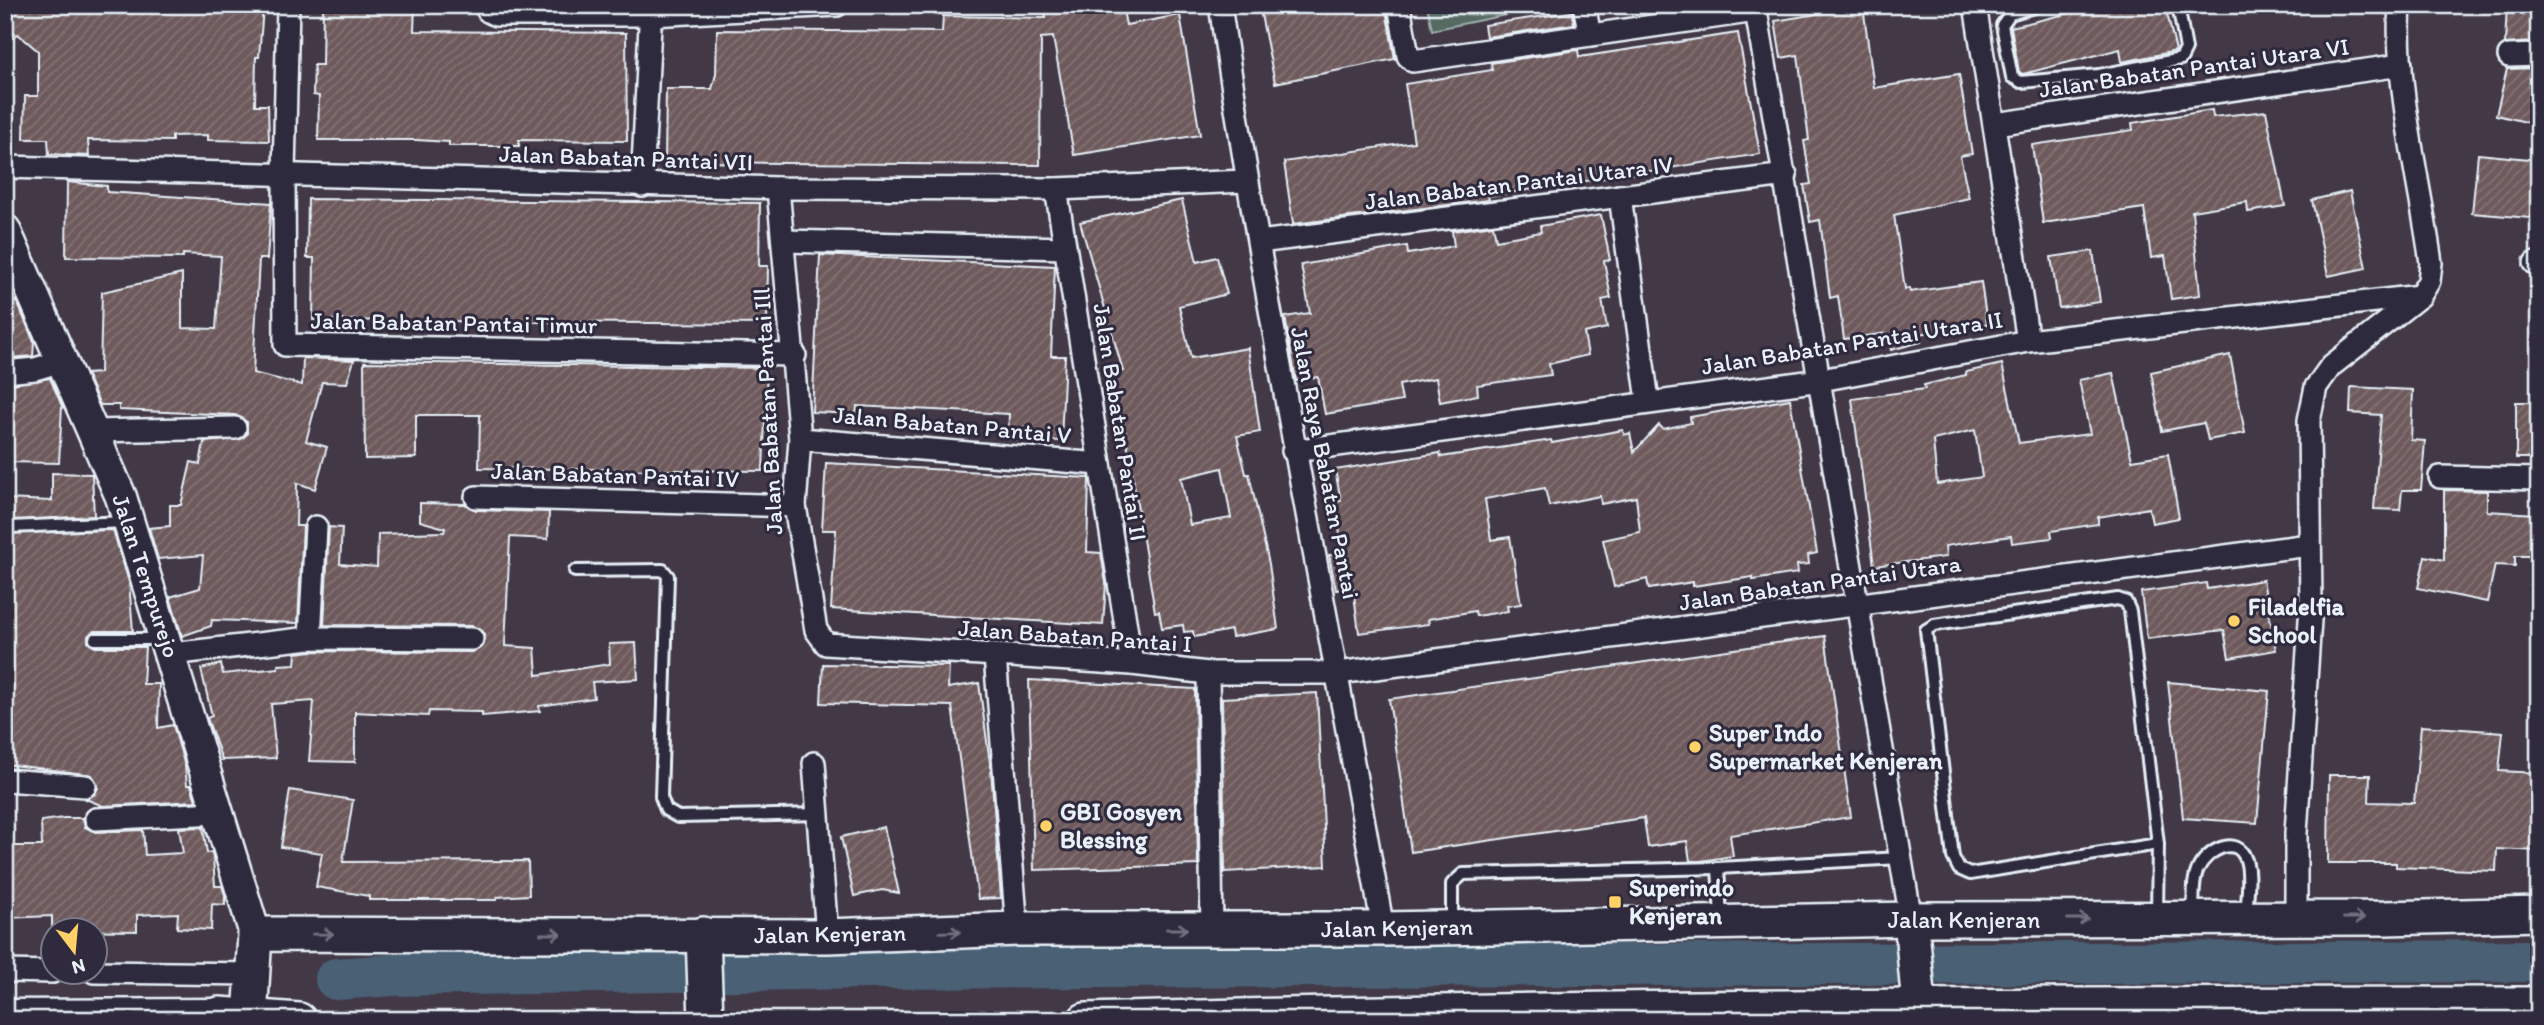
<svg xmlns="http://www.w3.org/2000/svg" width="2544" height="1025" font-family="Itim,sans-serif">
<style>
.pitch{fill:#576a62;stroke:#a0aead;stroke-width:2}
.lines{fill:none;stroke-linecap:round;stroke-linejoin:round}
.river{stroke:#4a6175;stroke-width:42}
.building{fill:url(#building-hatch);stroke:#e8f1f8;stroke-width:2;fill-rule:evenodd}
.lane-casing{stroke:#e8f1f8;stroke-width:16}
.street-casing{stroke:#e8f1f8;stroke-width:26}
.secondary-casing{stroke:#e8f1f8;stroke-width:35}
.primary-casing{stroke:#e8f1f8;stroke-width:38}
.lane{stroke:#2f2a3d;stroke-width:10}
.street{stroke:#2f2a3d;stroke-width:21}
.secondary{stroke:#2f2a3d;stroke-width:30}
.primary{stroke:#2f2a3d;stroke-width:33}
.oneway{stroke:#70707e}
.poi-dot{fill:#ffd166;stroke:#2f2a3d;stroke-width:2.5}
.labels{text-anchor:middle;stroke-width:6;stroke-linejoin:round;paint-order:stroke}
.street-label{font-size:24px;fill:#e8f1f8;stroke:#2f2a3d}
.poi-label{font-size:24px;font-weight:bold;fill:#e8f1f8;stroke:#2f2a3d;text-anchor:start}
</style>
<defs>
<pattern id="building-hatch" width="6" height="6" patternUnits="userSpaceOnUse" patternTransform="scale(1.75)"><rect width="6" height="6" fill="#6e5a5c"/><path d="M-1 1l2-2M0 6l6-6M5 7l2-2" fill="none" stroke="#837274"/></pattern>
</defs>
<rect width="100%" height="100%" fill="#423846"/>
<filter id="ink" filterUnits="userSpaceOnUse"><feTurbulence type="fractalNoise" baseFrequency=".0143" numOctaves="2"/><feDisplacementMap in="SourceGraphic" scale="14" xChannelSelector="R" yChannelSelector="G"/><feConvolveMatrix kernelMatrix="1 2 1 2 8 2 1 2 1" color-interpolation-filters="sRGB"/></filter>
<g filter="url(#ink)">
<path class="pitch" d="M1427,5H1555L1432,30Z"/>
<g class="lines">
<path class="river" d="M336,979L392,975L867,968L2539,961"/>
</g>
<g class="building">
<path d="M12,5H232L263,8L259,57H256L255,105H268L269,141L208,140V135L172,136V141L88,140L89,156L49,154L48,139H24L25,96H38V51L18,34L5,42V18L13,11Z"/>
<path d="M323,5H415L414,31L626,33L627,141L519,140V146H449V142L416,140H318L319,96L313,95L314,65H322Z"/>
<path d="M1044,5H1122L1126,25L1180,15L1200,135L1074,155L1053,37L1041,38L1040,165L665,162L666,89H712L716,74L717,30L942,32L943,16L1046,18Z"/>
<path d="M1259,5H1385L1395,59L1275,83Z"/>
<path d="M2104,5H2165L2176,51L2122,62L2120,49L2023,74L2019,72L2011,27Z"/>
<path d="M2507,5H2534L2532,42L2505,44Z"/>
<path d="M1863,6L1874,88L1959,74L1972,154L1960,156L1969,198L1894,215L1905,289L1909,288L1910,292L1981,282L1987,324L1919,334L1921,342L1891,350L1887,333L1844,339L1838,296L1830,298L1820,220L1810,222L1804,185L1811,184L1804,141L1809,140L1798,55L1781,58L1775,21Z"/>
<path d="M1572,12L1574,24L1486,37L1484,25Z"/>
<path d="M1738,33L1760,154L1488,196L1489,200L1293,224L1284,162L1414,142L1405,84L1492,70L1491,63L1578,50L1579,57Z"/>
<path d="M2539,68V125L2496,115L2507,69Z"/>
<path d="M2212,110L2213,117L2266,111L2285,206L2248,212L2247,202L2192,211L2200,295L2171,299L2165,256L2151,258L2144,208L2043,223L2032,145L2133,130L2132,123Z"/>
<path d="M2478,154L2539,160V215H2531L2530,218L2472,213Z"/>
<path d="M67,182L107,186V192L271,203L267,259H259L253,373L302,385L303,358L354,360L347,383L322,382L306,441L327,447L315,489L297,483L296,526H303L298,623L212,620L211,626L182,636L170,597L200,588L203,555L158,559L149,528L170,526V505H181L191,462L200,464L204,442L241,439L247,434V422L235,415L119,410V405H100L86,374L100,373L102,292L182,274V328L216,329L221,256L183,254V258L66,257Z"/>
<path d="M2350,191L2366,268L2328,276L2312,200Z"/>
<path d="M308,199L760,203L759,266H768L767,324L313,320L314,258H307Z"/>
<path d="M1182,200L1197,262L1217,257L1227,294L1179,306L1191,358L1248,348L1260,432L1237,436L1246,474H1249L1269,564L1278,629L1232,637L1231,630L1194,637L1193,631L1184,632L1183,625L1162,628L1159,611L1155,612L1123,418L1117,419L1107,375L1123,371L1080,222ZM1222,468L1231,518L1190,525L1181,478Z"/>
<path d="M1601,215L1610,260L1604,261L1611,298L1602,300L1607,328L1584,333L1588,355L1549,364L1551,375L1477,385L1478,395L1440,402L1436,378L1399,385L1402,401L1325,414L1318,377L1296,381L1285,317L1310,313L1301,265L1407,246L1408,254L1454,246L1452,231L1493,225L1496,240L1541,232L1540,226Z"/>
<path d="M2093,251L2100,302L2059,308L2051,257Z"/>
<path d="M820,255L1055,266L1051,356H1065L1061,441L1008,439L1009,414L857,406L856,414L812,412Z"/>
<path d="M16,299L34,342L33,356L10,358L13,332L5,333V304L16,302Z"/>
<path d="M2230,355L2245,433L2208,440L2204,423L2162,431L2151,372Z"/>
<path d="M364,362L767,368L763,471L479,468L480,415H416V458L365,459Z"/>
<path d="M2002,364L2019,443L2090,434L2079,380L2113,373L2132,460L2168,454L2179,518L2152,523L2149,508L2098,517V524L2051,531L2052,538L2012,543L2011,536L1945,546L1946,557L1874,566L1852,399L1925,389L1924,385L1966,375V372ZM1975,430L1982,477L1937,484L1933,440Z"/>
<path d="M50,378L62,406L59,463L5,462V385Z"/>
<path d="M2351,387L2413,390L2411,440L2425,441L2421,490H2402L2400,510L2374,509L2381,415L2350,413Z"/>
<path d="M1790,399L1817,553L1808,555L1809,564L1797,565L1798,573L1753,580V577L1693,586V582L1649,589L1647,579L1614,587L1603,540L1640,532L1636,497L1601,504L1600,496L1549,506L1545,488L1485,499L1491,540L1510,537L1521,604L1507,606L1508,611L1476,616L1475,611L1428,619L1429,624L1359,633L1353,587L1336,590L1329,555L1343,553L1335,502L1341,501L1335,470L1440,453L1441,457L1551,440L1552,443L1623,430L1624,435L1630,433L1634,452L1659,425L1663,429L1691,423L1690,417Z"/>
<rect x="2516" y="402" width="23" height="56"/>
<path d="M826,463L1089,478L1087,552L1101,553L1106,583L1103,625L831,609L836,530H822Z"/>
<path d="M52,473L92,474L94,516L5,521V499L52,501Z"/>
<path d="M2444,490L2487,491V511L2536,514L2535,556H2515V566L2495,565L2487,602L2418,588L2425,556L2444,560Z"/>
<path d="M420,503L465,504L476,510L549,512L548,539L510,537L505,646L535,648L537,675L610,664L609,644L636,643L638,679L592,682L594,698L539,706L540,711L482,716V712L429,711L428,716L355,712V762L309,761L314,701L271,704L276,758L222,760L207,718L212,716L201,669L221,664L223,674L278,668V665L295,664L296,653L311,651L472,652L483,646L484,633L472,626L324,625L329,527L342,528L340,564L377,567L378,534L444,532L445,528L420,521Z"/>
<path d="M113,530L129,582L133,631H94L88,636V642L95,647H145L143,684H159L158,728L173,725L185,766L187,785H191L196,801L103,806L86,799L95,794L98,788L92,775L5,764V533Z"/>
<path d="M2263,580L2276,650L2229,658L2224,630L2147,639L2141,592L2206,583L2207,589Z"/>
<path d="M1825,636L1851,817L1730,835L1733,856L1701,861H1690L1687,841L1648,847L1644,818L1411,852L1389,699Z"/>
<path d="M823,664L949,666L948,688L979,683L991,770L1001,898L978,899L952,706L821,703Z"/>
<path d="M1029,680L1195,689L1198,865L1034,870Z"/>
<path d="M2168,682L2269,691L2257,823L2183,818Z"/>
<path d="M1317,693L1326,866L1225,872L1222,698Z"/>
<path d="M2421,726L2503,732L2499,771L2539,773V851L2497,849L2496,871L2396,867V863H2328L2329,775H2370L2369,802L2414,803Z"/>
<path d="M290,790L353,800L343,862L528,861L529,895L497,897V900H369V896L316,887L322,853L281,847Z"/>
<path d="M64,818H83L85,827L96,832L143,830L145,855L183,853L179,828L203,827L207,853L212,852L213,858L215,886H222L225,895V905L212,904L211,930L177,928L178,913L137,915V931L52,930V916L5,918L8,846H42L41,821Z"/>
<path d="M884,827L899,893L882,890L854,896L841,837Z"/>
</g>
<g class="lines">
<defs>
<g id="lane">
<path d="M2040,5L2010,14L2002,25L2012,77L2021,82L2099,75L2181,59L2186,49L2178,5"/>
<path d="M10,527L126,522"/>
<path d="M575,571L663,570L668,576L661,797L666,810L678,817L819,814"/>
<path d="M95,639H163"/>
<path d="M1718,868L1721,917"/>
<path d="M2193,913C2194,900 2192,881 2198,869C2206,851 2237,833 2246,860C2251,875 2247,899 2246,915"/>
<path d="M2157,914L2158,844L2130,611L2126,602L2118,599L1934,625L1926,630L1953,857L1959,869L1970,874L2158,844"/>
<path d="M1452,926V884L1463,874L1718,868L1900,858"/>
</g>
<g id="street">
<path d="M288,5L284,173L285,345L795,355"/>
<path d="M485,5L488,11L496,15H651L837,5"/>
<path d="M1220,5C1266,315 1329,621 1383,929"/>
<path d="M1399,5L1408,56L1413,61L1756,11"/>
<path d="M1584,5L1590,35"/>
<path d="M1755,5L1911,919"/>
<path d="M1975,5L2028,341"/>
<path d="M2509,56L2539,55"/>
<path d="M1995,124L2401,65"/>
<path d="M5,167L778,188L1056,189L1246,181"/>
<path d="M642,186L651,5"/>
<path d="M778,188L800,439L795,506L816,630L826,644L1132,664L1208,673H1338L2309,545"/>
<path d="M1056,189L1132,664"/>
<path d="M1620,196L1648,401"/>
<path d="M784,241L1065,248"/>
<path d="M1259,242L1786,175"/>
<path d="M2535,263H2539"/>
<path d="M5,372L35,369L62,361"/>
<path d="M93,431L235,428"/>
<path d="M800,439L1100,464"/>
<path d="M1293,451L1821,380L2028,341L2420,296"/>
<path d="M2440,477L2539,479"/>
<path d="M476,497L795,506"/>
<path d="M310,638L316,527"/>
<path d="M171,654L310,638L472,639"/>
<path d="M995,656L1017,929"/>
<path d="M1208,673L1212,929"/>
<path d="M814,763L827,936"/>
<path d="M5,780L85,786"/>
<path d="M96,819L218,813"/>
<path d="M2296,919V833L2311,605L2309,420L2316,387L2331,366L2420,296L2429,281L2431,263C2420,183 2394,83 2400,5"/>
<path d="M5,971L52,972"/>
<path d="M94,972L254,974"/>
</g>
<g id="secondary">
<path d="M5,230L121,497L255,934"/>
<path d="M5,1015L219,1014"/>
</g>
<g id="primary">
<path d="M1911,919L1919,1005"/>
<path d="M703,934L706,1020"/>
<path d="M218,1020L219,1014L299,1020"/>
<path d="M250,1020L255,934L827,936L1017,929H1383L1911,919L2385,918L2539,914"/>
<path d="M1085,1020C1569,1006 2054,1004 2539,1004"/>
</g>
</defs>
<use href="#lane" class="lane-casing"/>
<use href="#street" class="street-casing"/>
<use href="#secondary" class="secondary-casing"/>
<use href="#primary" class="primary-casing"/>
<use href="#lane" class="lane"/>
<use href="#street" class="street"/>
<use href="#secondary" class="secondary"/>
<use href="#primary" class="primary"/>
</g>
<defs><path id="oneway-shaft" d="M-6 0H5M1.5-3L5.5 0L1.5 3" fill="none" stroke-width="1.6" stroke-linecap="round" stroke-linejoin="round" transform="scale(1.75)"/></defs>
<g class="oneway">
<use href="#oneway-shaft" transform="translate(2354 918)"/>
<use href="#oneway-shaft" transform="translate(2078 919)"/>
<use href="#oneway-shaft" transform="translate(1177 929)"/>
<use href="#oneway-shaft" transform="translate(950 932) rotate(-2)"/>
<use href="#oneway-shaft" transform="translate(323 934) rotate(-1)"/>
<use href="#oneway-shaft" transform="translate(551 934)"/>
</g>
</g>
<g class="poi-dot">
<circle cx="2234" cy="621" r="7"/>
<circle cx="1695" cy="747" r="7"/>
<circle cx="1046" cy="826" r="7"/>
<rect x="1608" y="895" width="14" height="14" rx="3.5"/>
</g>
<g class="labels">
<g class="street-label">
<text transform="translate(2194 68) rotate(-8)" y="8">Jalan Babatan Pantai Utara VI</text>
<text transform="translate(626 158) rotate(2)" y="8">Jalan Babatan Pantai VII</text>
<text transform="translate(1519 183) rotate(-7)" y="8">Jalan Babatan Pantai Utara IV</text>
<text transform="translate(454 323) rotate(1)" y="8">Jalan Babatan Pantai Timur</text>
<text transform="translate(1852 343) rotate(-9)" y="8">Jalan Babatan Pantai Utara II</text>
<text transform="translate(768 411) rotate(-93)" y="8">Jalan Babatan Pantai Ill</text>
<text transform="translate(1120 422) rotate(81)" y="8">Jalan Babatan Pantai II</text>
<text transform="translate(952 425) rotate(5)" y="8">Jalan Babatan Pantai V</text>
<text transform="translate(1325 463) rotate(79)" y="8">Jalan Raya Babatan Pantai</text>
<text transform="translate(615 475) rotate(2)" y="8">Jalan Babatan Pantai IV</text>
<text transform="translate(146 576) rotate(72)" y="8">Jalan Tempurejo</text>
<text transform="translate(1820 583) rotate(-8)" y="8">Jalan Babatan Pantai Utara</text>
<text transform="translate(1075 636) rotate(4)" y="8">Jalan Babatan Pantai I</text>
<text x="1964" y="928">Jalan Kenjeran</text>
<text transform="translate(1397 928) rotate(-1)" y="8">Jalan Kenjeran</text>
<text transform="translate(830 934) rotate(-1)" y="8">Jalan Kenjeran</text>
</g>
<g class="poi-label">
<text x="2248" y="615">Filadelfia<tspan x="2248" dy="28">School</tspan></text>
<text x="1709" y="741">Super Indo<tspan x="1709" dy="28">Supermarket Kenjeran</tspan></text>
<text x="1060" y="820">GBI Gosyen<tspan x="1060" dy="28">Blessing</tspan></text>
<text x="1629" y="896">Superindo<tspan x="1629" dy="28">Kenjeran</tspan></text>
</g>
</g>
<rect width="2544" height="1025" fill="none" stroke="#2f2a3d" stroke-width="28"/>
<rect x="14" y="14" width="2516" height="997" fill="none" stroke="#e8f1f8" stroke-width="2.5" filter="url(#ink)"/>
<g transform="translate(74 951) rotate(164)"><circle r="33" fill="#2f2a3d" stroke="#797a88" stroke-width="2"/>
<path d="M0-5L12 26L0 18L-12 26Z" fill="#ffd166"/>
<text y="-10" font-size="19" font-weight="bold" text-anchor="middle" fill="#e8f1f8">N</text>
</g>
</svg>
